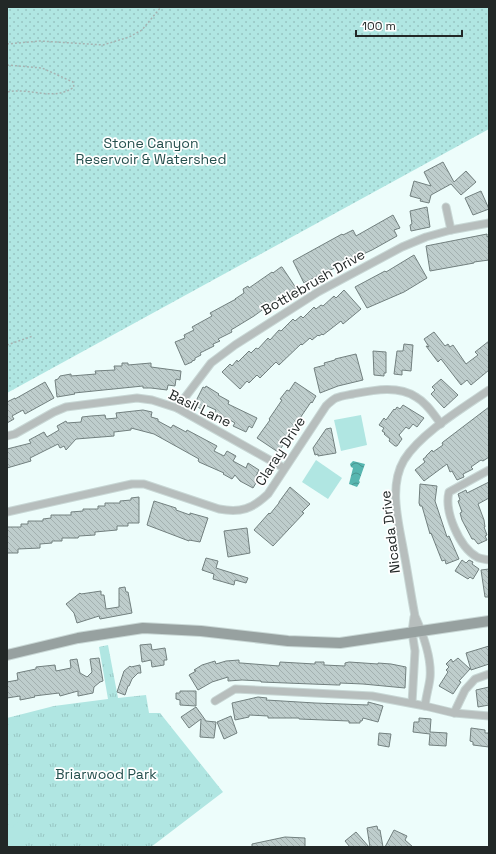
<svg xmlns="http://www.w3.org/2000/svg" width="496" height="854" font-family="'Space Grotesk',sans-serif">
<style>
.grass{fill:url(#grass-tufts)}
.park{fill:url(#park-dots)}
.garden{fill:#b0e6e2}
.water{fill:url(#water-waves)}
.building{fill:url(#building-back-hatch);stroke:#72807f}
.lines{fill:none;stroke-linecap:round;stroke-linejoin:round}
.minor-casing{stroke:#c8d7d5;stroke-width:9}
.secondary-casing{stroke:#c8d7d5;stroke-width:12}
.path{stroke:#a6b2b1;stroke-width:1.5;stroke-dasharray:2 2;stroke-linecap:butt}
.minor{stroke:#b7bebd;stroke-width:7}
.secondary{stroke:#97a1a0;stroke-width:10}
.labels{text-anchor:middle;stroke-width:3.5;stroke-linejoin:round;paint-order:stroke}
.park-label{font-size:14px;fill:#25504e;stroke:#fff}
.street-label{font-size:14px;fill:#222827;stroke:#fff}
</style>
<defs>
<pattern id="grass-tufts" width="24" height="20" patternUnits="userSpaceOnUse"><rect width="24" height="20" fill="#b0e6e2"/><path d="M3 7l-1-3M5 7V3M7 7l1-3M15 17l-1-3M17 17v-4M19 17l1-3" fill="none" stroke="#97c5c2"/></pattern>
<pattern id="park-dots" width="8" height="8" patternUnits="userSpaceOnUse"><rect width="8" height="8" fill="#b0e6e2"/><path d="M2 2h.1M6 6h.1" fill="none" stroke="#97c5c2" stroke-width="1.8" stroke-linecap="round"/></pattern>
<pattern id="water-waves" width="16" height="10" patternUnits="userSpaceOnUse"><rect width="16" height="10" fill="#57b6b0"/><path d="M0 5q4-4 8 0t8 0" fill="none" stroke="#48948f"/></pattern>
<pattern id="building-back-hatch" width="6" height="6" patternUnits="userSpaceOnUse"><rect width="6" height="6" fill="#becdcc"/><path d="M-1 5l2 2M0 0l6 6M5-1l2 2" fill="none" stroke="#a3b0af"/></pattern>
</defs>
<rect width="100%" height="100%" fill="#edfdfb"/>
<path class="grass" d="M108,645L118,698L146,695L149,713H160L223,792L151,847H7V718L54,706L108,699L99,647Z"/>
<path class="park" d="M7,7H489V129L7,393Z"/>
<g class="garden">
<path d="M361,415L367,445L341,451L334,420Z"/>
<path d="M316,460L342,478L328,499L302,482Z"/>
<path d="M20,820L33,835L19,847H7V832Z"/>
</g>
<path class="water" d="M353,461L365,464L359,481L360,482L357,487L349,484L353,468L351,467L350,464Z"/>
<g class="building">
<path d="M443,162L454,182L466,171L476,182L461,195L451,184L431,195L429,203L420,201L421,199L410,196L414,181L431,186L424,172Z"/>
<path d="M481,191L489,209L473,215L465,198Z"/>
<path d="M427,207L430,227L411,231L410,225L412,224L410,211Z"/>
<path d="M393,215L400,228L394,230L397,236L372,250L348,261L347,260L334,267L335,268L328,271V270L304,283L293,261L342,234L343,235L353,230L356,236Z"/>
<path d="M487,234V237L489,236V260L474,262V263L430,271L426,246Z"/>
<path d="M414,255L427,278L404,292L367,308L355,287L385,271L386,272Z"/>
<path d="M281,267H282L296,288L280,298V297L254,316L231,330L232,332L218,339L220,341L213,344L214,346L200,353L201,355L195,358V360L192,361V362L185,365L175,342L185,338L184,335L194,330L192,327L212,316L210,313L236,299H235L244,293L243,289L248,286L249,288L272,272L273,273Z"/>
<path d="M344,290L361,309L343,324L341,321L323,335L322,334L319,336L318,335L312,340L310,338L302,345L301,344L279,365L276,362L260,378L257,375L249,383L247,381L240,389L222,372L230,364L232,366L237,360L238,362L249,351L251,353L256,348L258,349L268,338L270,340L279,330L281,331L293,319L295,321L301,316L303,318L314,307L316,309L321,305L323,306L334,296L336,298Z"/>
<path d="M434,332L445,346L448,344L450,347L453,345L466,364L478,355L475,352L489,341V370L471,385L467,380L461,385L441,359L438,362L426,346L429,347L424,339Z"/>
<path d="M404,344L413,345L411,371L402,370V375L394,374L397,351H403Z"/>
<path d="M373,351L386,352V373H384V376L374,375Z"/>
<path d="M356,354L363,380L338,386L320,393L314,368L325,365L324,363L335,360V359Z"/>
<path d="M122,363H128V365L151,363V367L181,371L180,380L176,379L175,386L168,385L167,390L151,388H143V386L74,393L75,394L57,397L55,380L58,379L60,376L71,374V376L96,374L95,371L115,370L114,366H122Z"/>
<path d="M441,379L458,395L444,408L431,394L435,390L432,387Z"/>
<path d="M45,382L54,398L25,414L23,410L12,416L14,419L7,423V402L15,398V399Z"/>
<path d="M295,382L316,396L312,403L311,402L296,424L289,437L278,452L257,438L270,420L269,419L282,400L280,399L287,390L289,391Z"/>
<path d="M206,386L219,394L218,395L229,401L228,404L257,418L252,428L249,426L246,432L233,426L235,423L225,417L223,420L213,415L216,410L205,405L203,410L194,405L203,387L205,388Z"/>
<path d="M403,405L424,418L417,427L413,424L409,429L406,427L399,435L402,439L397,446H395L389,441L390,439L384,434L385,433L382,431L384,428L379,425L384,418L386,420L394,409L395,410L397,407L400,409Z"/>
<path d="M489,407V457L483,461L481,460L471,467L473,469L463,474L464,477L457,480L452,471L450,472L447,464L424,481L415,470L425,462L423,459L426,457V456L432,450L433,452L443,445L442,443L443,442Z"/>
<path d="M143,410L152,412L151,417L158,419V421L171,428L173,425L186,432L187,430L217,446L214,451L224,456L227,451L236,456L233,461L246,468L248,463L259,470L256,476L259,478L253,488L240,481L235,475L232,479L223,474L224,473L199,462L198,460L199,459L154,434L131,428V430L114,432V436L76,439L66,450L64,446L60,448L58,444L30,458L31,461L7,468V449L31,443L29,440L44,432L47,437L59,430L57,426L66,421L67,423L81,422L82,417L91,416L105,415L106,419L117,418L116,413Z"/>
<path d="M331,428L336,453L318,456V454L315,455L313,448L326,429Z"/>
<path d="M489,482V498L478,504L484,520L485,527H484L487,535L485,536L487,540L478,544L474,539H472L462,520L460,513L462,512L458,501L460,500L458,494L466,490L467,493Z"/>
<path d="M420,484L437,486L435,501L447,537L449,536L459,559L446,564L445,560L442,561L431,533L430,534L422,506H420L419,503Z"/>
<path d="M290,487L310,504L302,512L304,513L273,546L254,530L269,513L270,514L279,503V502Z"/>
<path d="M139,497V523H128V526H117V530L95,532V535L79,536L78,538H62V541H52V543L40,544V548L18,549V553H7V527H21V524H28V521H43V519L51,518V515H71V512L83,511V509H98V506H105V503H120V501L131,500V498Z"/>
<path d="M154,501L176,508V510L190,515V513L208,518L200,542L189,540V541L147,525Z"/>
<path d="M247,528L250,553L228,557L224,531Z"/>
<path d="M206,558L218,561L216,568L248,578L246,583L235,580L234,585L213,579L214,574L202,570Z"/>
<path d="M462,560L466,563L469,560L473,562L472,564L479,569L473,579L470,577L468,579L455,571Z"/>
<path d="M489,569V597H485L481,570Z"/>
<path d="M125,587L126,592H128L132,613L100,619L99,616L77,623L74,613L66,604L80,593L81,594L101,591V595H104L106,609L119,607V588Z"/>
<path d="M151,644L152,650L165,648L167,660H164V665L152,667L151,660L142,662L140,645Z"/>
<path d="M489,646V664L471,670L466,653Z"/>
<path d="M99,658L103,681L100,682L94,687L93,693L78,696V691L60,696L59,693L34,696L35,697L20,700V696L7,698V682L18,680L17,673L36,669V667L55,665L56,671L71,668L70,660L77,659L80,673L87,677L92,672L90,659Z"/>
<path d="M458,658L470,669L459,681L461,682L453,694L439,686L448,672L446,670L449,667L446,664L451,659L453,662Z"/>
<path d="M239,660V663H241L279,666L280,662L315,664V662H324V665L345,666V663L349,662L378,664V663L391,664L406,667L405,688L363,684L340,683V685H337L261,682V681L242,680L228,681V677L212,682L198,690L189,675L196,671L194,670L202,665L215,661L216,664L226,661Z"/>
<path d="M140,665L141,673H138L132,679L129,686H128L125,695L117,692L124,671L130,666L131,667Z"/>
<path d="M489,687V705L478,707L476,690Z"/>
<path d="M180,691H196V706L180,705V700L176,699V693H180Z"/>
<path d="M258,697L267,698L266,700L315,703L368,705V702L383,706L378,722L363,718L362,721H360V723H349V721L299,719V718H268V716L249,715V717L235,720L232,703Z"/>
<path d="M196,707L206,721L216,722L214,738L200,737L201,719L189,728L181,717Z"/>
<path d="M231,716L237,733L224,739L217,722Z"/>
<path d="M419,718L431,719L430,732L447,733L446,746L429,745L430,734L413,732L414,722H419Z"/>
<path d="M471,728L485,730V733H489V747L473,745V742L470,741Z"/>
<path d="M379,733L391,734L389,747L378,745Z"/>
<path d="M377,826L378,830H380L383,847H370L367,828Z"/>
<path d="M394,830L407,836L405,840L413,847H385Z"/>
<path d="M356,832L369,847H350L345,841Z"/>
<path d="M285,837L305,838V847H252V844Z"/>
</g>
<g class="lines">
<defs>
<g id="minor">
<path d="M446,207L451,230"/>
<path d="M177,408L211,363L235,345L318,292L402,247L426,237L451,230L489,223"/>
<path d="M7,436L15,434L54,412L66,407L137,398L152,400L177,408L284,468"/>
<path d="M489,470L449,492C444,511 459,547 477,557C480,559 485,559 489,560"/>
<path d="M7,512L132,484H144L219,509C241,513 252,509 268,494L326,406C329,403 332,400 336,398C341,396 348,395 353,394C374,390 398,385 416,397C427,403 434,415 441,424"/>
<path d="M215,701L235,689L372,696L425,706L454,713L489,716"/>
<path d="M412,703L415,651L412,632L414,617"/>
<path d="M425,706C426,696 429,687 430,678C432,658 423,634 415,616C411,595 408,574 404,553C399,524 388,487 404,460C421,433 463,408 489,390"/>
<path d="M454,713L465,690L475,679L489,674"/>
</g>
<path id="secondary" d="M7,655L78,638L143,628L201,631L288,641L340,643L489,621"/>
</defs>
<use href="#minor" class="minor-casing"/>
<use href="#secondary" class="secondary-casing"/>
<g class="path">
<path d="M7,44L40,41L103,45L129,37L142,30L161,7"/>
<path d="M7,65L42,68L73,82L74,87C53,102 30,87 7,92"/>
<path d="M7,345L33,336"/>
</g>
<use href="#minor" class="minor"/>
<use href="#secondary" class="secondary"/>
</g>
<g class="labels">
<g class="park-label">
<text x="151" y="148">Stone Canyon<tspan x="151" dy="16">Reservoir &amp; Watershed</tspan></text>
<text x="106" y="779">Briarwood Park</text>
</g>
<g class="street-label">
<text transform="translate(313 282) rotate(-30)" y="5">Bottlebrush Drive</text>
<text transform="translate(200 408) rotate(26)" y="5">Basil Lane</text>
<text transform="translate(280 451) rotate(-57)" y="5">Claray Drive</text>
<text transform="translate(390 532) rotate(-97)" y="5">Nicada Drive</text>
</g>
</g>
<rect width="496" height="854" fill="none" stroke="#222827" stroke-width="16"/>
<path d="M356 30v6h106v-6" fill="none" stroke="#222827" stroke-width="2"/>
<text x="362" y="30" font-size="12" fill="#222827" stroke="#ffffff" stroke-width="3" paint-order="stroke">100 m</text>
</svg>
